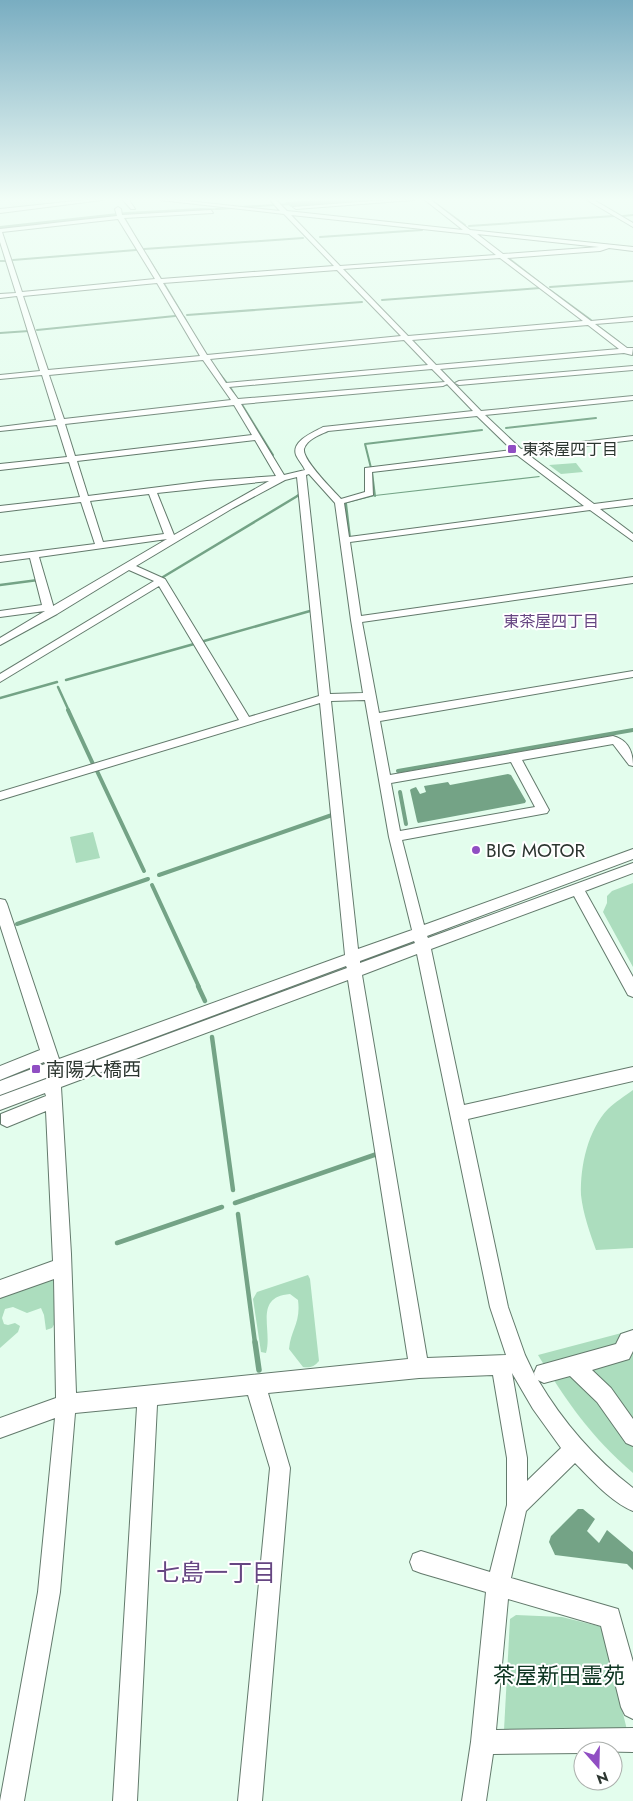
<svg xmlns="http://www.w3.org/2000/svg" width="633" height="1801" font-family="Jost,'Noto Sans JP',sans-serif">
<style>
.built{fill:#d2f3de}
.green{fill:#acddbe}
.water{fill:#74a386}
.lines{fill:none;stroke-linecap:round;stroke-linejoin:round}
.stream-far4{stroke:#74a386;stroke-width:2}
.stream-far3{stroke:#74a386;stroke-width:2.5}
.stream-far2{stroke:#74a386;stroke-width:4}
.stream-far1{stroke:#74a386;stroke-width:4.5}
.stream{stroke:#74a386;stroke-width:5.5}
.minor-casing{stroke:#637a6c;stroke-width:2}
.minor{fill:#fff;fill-rule:evenodd}
.poi-dot{fill:#904ec3;stroke:#fff;stroke-width:2}
.labels{text-anchor:middle;stroke-width:4;stroke-linejoin:round;paint-order:stroke}
.far-poi-label{font-size:16px;fill:#2c3630;stroke:#fff;text-anchor:start}
.far-neighbourhood-label{font-size:16px;fill:#664682;stroke:#fff}
.poi-label{font-size:19px;fill:#2c3630;stroke:#fff;text-anchor:start}
.near-park-label{font-size:22px;fill:#0d3521;stroke:#fff}
.near-neighbourhood-label{font-size:24px;fill:#664682;stroke:#fff}
</style>
<rect width="100%" height="100%" fill="#e3fded"/>
<path class="built" d="M0,200H51L53,203L12,208L8,201L0,202Z"/>
<g class="green">
<path d="M576,463L583,472L561,474L549,465Z"/>
<path d="M93,832L100,858L76,863L70,837Z"/>
<path d="M633,883V967L603,912L607,903V896L612,891Z"/>
<path d="M633,1090V1248L596,1250C590,1233 583,1214 581,1195C580,1166 588,1130 608,1109C615,1102 625,1096 633,1090Z"/>
<path d="M308,1275L310,1279L319,1361C314,1367 310,1368 303,1367L289,1349C291,1329 301,1323 298,1300L290,1294C253,1297 273,1330 266,1353L261,1352L253,1299L257,1292Z"/>
<path d="M47,1280H53L55,1323L52,1328L46,1330L44,1315L41,1308L27,1313L13,1307L5,1309L2,1318L4,1324L8,1325L15,1323L20,1326L18,1332L0,1348V1296Z"/>
<path d="M633,1330V1473C591,1437 567,1402 538,1355Z"/>
<path d="M516,1615L562,1617L602,1627L627,1730H504L510,1619Z"/>
</g>
<g class="water">
<path d="M330,200H401L291,207L285,202Z"/>
<path d="M201,208L228,209L118,216L0,230V226L127,212Z"/>
<path d="M539,476L540,477L375,496L347,503L351,537H349L343,504L345,502L375,495Z"/>
<path d="M508,774L511,775L526,801L525,803L418,823L417,821L410,790L411,789L416,787L420,794L426,792L424,786L448,782L450,785Z"/>
<path d="M578,1509H583L595,1519L587,1531L599,1543L607,1530L633,1552V1570L627,1564L555,1555L549,1542L551,1536Z"/>
</g>
<g class="lines">
<g class="stream-far4">
<path d="M431,200L465,225"/>
<path d="M241,207L291,204"/>
<path d="M216,209L234,208"/>
<path d="M623,216L633,215"/>
<path d="M125,219L139,244"/>
<path d="M469,226L614,216"/>
<path d="M320,237L422,230"/>
<path d="M144,249L303,238"/>
<path d="M147,256L161,279"/>
<path d="M507,257L544,286"/>
<path d="M13,260L136,250"/>
<path d="M0,261H6"/>
<path d="M163,282L182,314"/>
<path d="M550,287L633,281"/>
<path d="M550,290L591,320"/>
<path d="M382,300L540,288"/>
<path d="M187,315L362,302"/>
<path d="M184,317L194,335"/>
<path d="M595,324L619,342"/>
<path d="M37,330L175,316"/>
<path d="M0,333L29,331"/>
<path d="M216,369L227,383"/>
<path d="M230,387L236,397"/>
<path d="M241,403L273,455"/>
<path d="M506,428L596,418"/>
<path d="M371,468L365,444L482,430"/>
<path d="M372,472L375,496"/>
<path d="M297,496L301,494"/>
</g>
<g class="stream-far3">
<path d="M163,577L299,495"/>
<path d="M0,585L38,580"/>
<path d="M204,641L310,611"/>
<path d="M66,680L194,644"/>
<path d="M58,687L69,711"/>
<path d="M0,698L57,682"/>
</g>
<g class="stream-far2">
<path d="M68,710L93,764"/>
<path d="M97,771L144,871"/>
<path d="M398,771L633,730"/>
<path d="M400,792L406,824"/>
<path d="M159,875L332,815"/>
<path d="M152,885L199,987"/>
<path d="M17,924L148,879"/>
</g>
<g class="stream-far1">
<path d="M198,986L205,1001"/>
<path d="M212,1037L233,1190"/>
<path d="M235,1203L377,1154"/>
<path d="M238,1214L255,1343"/>
<path d="M117,1243L222,1207"/>
</g>
<path class="stream" d="M255,1342L259,1370"/>
<defs>
<g id="minor">
<path d="M85,200H102L0,213V209Z"/>
<path d="M123,200H129L135,209H131Z"/>
<path d="M160,200H178L280,211L270,200H276L287,211L463,230L425,200H431L470,230L633,247V251L609,248L600,251L507,258L591,321L633,317V321L595,324L627,348H633L632,355L624,353L440,369L481,411L633,396V400L485,415L521,449L633,436V440L526,453L594,504L633,499V505L600,509L633,534V541L590,510L350,542L361,616L633,577V583L362,622L379,713L633,671V677L380,721L390,775L613,736C628,740 633,751 633,766L629,765L613,744L522,760L549,810L547,813L402,840L424,925L633,849V859L427,936L428,938L633,863V873L585,891L633,977V997L628,995L574,896L431,949L464,1105L633,1067V1081L468,1119L508,1307L525,1355L535,1376L534,1373L537,1366L616,1344L621,1334L633,1330V1351L629,1359L592,1370L611,1388L633,1419V1446L626,1443L597,1402L570,1376L544,1383L538,1380C563,1422 594,1458 633,1488V1511C611,1502 592,1480 575,1463L526,1511L511,1578L618,1609L633,1662V1719L625,1715L621,1707L601,1626L508,1599L496,1730L633,1728V1752L583,1751V1753L493,1754L486,1801H462L471,1742L486,1592L421,1573L413,1570L410,1562L413,1554L421,1551L490,1572L507,1505V1458L493,1375L419,1378L268,1393L290,1468L262,1801H238L270,1468L248,1395L157,1405L137,1801H113L137,1407L75,1413L60,1592L24,1801H0L38,1592L55,1418L0,1438V1418L56,1398L54,1279L0,1298V1280L53,1261L46,1111L7,1127L1,1124V1114L46,1096L45,1093L0,1110V1096L347,968L346,966L0,1095V1081L45,1064L44,1062L0,1080V1066L40,1050L0,925V899L5,900L7,904L59,1059L345,955L320,703L0,800V792L239,720L159,586L0,682V674L154,581L129,570L57,614L0,645V638L45,611L0,617V611L42,605L30,558L0,562V556L95,544L81,502L0,512V506L80,497L69,462L0,470V464L67,457L57,425L0,431V427L56,420L42,375L0,379V375L40,371L17,296L0,298V294L16,293L0,242V229L117,216L115,209L118,207L121,209L122,215L211,210L213,213L124,218L161,279L334,266L284,214ZM291,215L469,234L496,255L340,266ZM118,219L155,279L22,292L2,232ZM477,234L599,247L503,254ZM500,258L583,321L408,336L343,269ZM337,270L401,336L207,355L163,283ZM157,283L200,356L48,370L23,296ZM588,325L619,349L436,365L412,340ZM404,340L428,365L226,383L210,359ZM203,360L231,400L64,419L49,375ZM432,369L445,382L238,399L229,387ZM447,384L473,411L323,427C314,432 291,441 296,455C298,460 303,465 305,470L284,475L241,404L443,386ZM234,405L252,435L75,456L65,424ZM477,416L512,450L365,468V492L341,499C333,490 302,460 304,449C307,439 320,435 328,431ZM255,440L276,476L207,481L88,496L77,461ZM517,455L584,506L349,537L344,503L373,495L372,472ZM309,474L335,503L351,620L363,693L330,694L306,475ZM297,477L319,696L249,717L165,579L136,566L233,508L285,480ZM269,481L174,535L157,493ZM149,494L164,534L103,542L90,501ZM167,539L53,606V605L39,557ZM365,700L389,837L412,930L358,949L331,701ZM511,762L535,807L400,831L391,783ZM414,941L415,943L360,963V961ZM417,954L490,1307L506,1355L427,1358L362,975ZM348,980L408,1359L76,1393L71,1254L61,1087ZM512,1373L533,1409L561,1448L527,1481V1458Z"/>
<path d="M386,200H414L296,209L293,207Z"/>
<path d="M587,200H594L633,223V227Z"/>
<path d="M633,366V370L459,385L455,383L459,381Z"/>
</g>
</defs>
<use href="#minor" class="minor-casing"/>
<use href="#minor" class="minor"/>
</g>
<linearGradient id="sky" x2="0" y2="1"><stop stop-color="#79adc1"/><stop offset="0.44" stop-color="#f2fef7"/><stop offset="1" stop-color="#f2fef7" stop-opacity="0"/></linearGradient>
<rect width="633" height="452" fill="url(#sky)"/>
<g class="poi-dot">
<rect x="507" y="444" width="10" height="10" rx="2.5"/>
<circle cx="476" cy="850" r="5"/>
<rect x="31" y="1064" width="10" height="10" rx="2.5"/>
</g>
<g class="labels">
<g class="far-poi-label">
<text x="522" y="455">東茶屋四丁目</text>
</g>
<g class="far-neighbourhood-label">
<text x="551" y="627">東茶屋四丁目</text>
</g>
<g class="poi-label">
<text x="486" y="857">BIG MOTOR</text>
<text x="46" y="1076">南陽大橋西</text>
</g>
<g class="near-park-label">
<text x="559" y="1683">茶屋新田霊苑</text>
</g>
<g class="near-neighbourhood-label">
<text x="216" y="1581">七島一丁目</text>
</g>
</g>
<g transform="translate(598 1766) rotate(160)"><circle r="24" fill="#ffffff" stroke="#abafac"/>
<path d="M0-4L9 19L0 12L-9 19Z" fill="#904ec3"/>
<text y="-8" font-size="14" font-weight="bold" text-anchor="middle" fill="#2c3630">N</text>
</g>
</svg>
